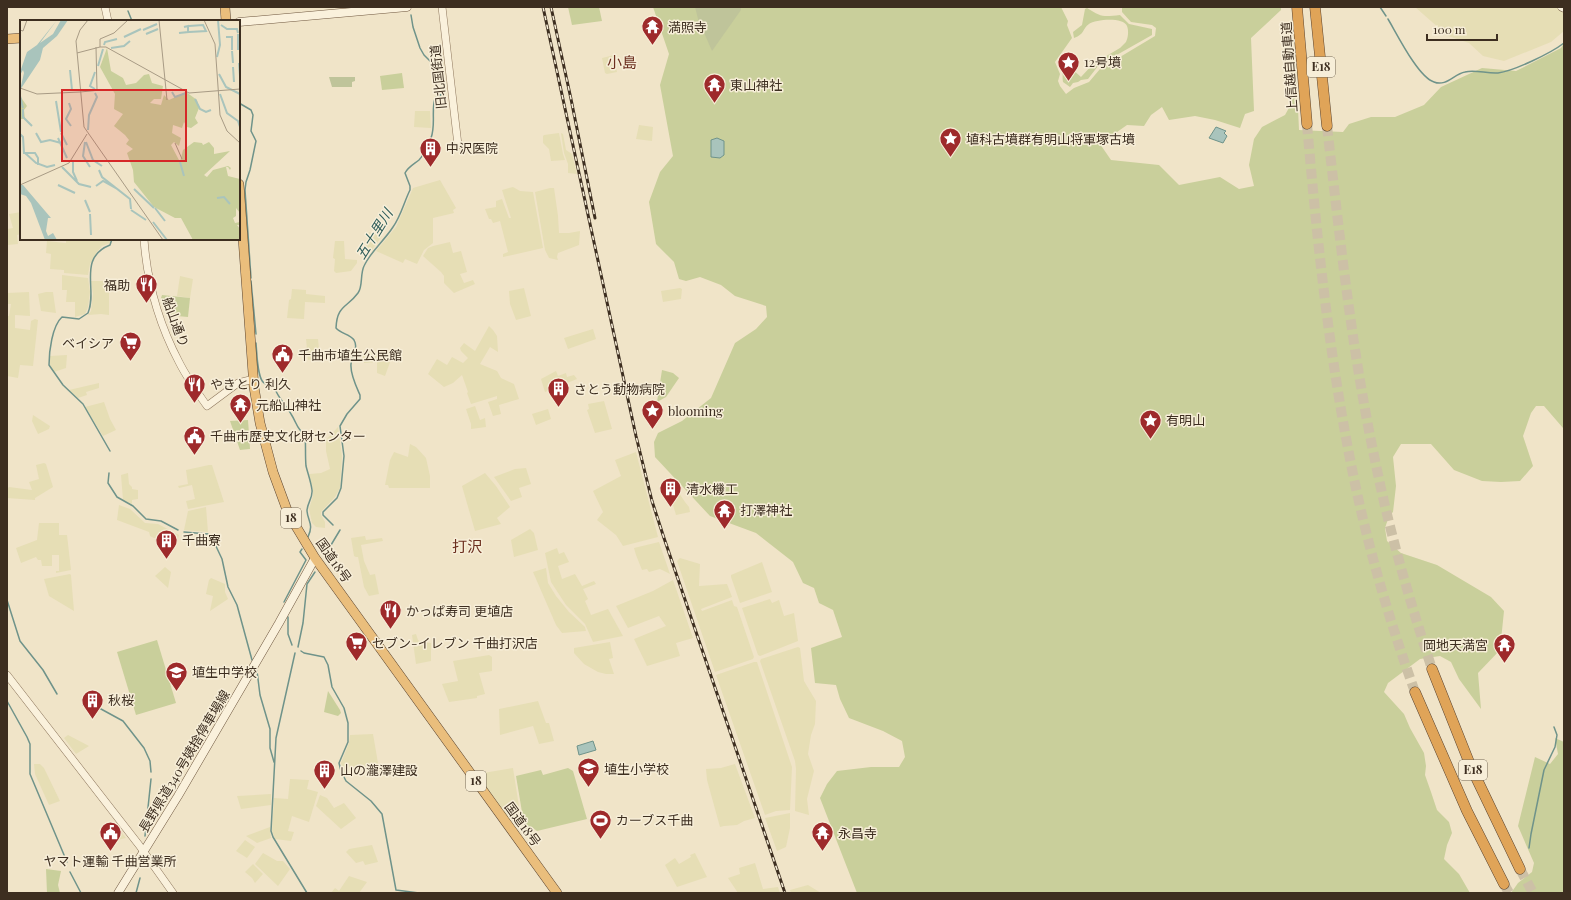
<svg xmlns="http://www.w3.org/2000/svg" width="1571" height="900" font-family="'Playfair Display','Noto Sans JP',serif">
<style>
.farmland{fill:#e6deb5}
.green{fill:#c9cf9b}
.cemetery{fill:#bfc49a}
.water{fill:#a9c4bc;stroke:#6f938a}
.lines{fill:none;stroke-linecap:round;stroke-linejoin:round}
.stream{stroke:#6f938a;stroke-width:1.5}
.motorway-tunnel{stroke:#ccc0a6;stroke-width:10;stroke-dasharray:10 5;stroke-linecap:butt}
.tertiary-casing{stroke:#8d765c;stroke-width:8}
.secondary-casing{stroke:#6f573f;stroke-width:9}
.trunk-casing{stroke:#5b4430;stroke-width:10}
.motorway-casing{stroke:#5b4430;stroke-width:11}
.tertiary{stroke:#faf1dc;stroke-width:7}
.secondary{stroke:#faf1dc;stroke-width:8}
.trunk{stroke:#eabe7c;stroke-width:9}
.motorway{stroke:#e0a458;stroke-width:10}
.rail-casing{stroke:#3d2e20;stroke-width:3}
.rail{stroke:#f7eed8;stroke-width:1.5;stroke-dasharray:4.5;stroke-linecap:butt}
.labels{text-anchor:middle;stroke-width:3;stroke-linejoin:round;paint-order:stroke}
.shield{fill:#f7eed8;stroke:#756857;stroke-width:1}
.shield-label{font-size:12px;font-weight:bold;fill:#3d2e20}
.poi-label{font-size:13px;fill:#3d2e20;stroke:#f7eed8;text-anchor:start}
.street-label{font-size:13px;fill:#3d2e20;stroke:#f7eed8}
.water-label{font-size:14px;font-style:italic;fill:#2f5d5a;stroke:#f7eed8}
.quarter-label{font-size:15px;fill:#6b2e1e;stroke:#f7eed8}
.inset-river{fill:none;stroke:#a9c4bc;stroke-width:2}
.inset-road{fill:none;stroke:#a89b85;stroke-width:1}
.view{fill:#d62828;fill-opacity:0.15;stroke:#d62828;stroke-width:2}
.inset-edge{fill:none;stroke:#3d2e20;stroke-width:2}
</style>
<rect width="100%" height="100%" fill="#f0e4c8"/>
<g class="farmland">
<path d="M1415,7H1556L1564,11V31L1551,42L1504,61L1483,56L1469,43L1448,36Z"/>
<path d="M614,55L617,72L607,74L605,73L602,58Z"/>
<path d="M415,111H430L431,128L414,127Z"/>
<path d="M639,125L653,127L652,141L636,139Z"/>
<path d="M559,133L563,154L565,160L551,161L549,149L543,143V136L544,135Z"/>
<path d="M561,133L563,134L566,150L572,154L577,174L568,173V164L564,153Z"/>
<path d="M440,180L456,208L453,210L454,213L433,218V243L424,250L417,264L405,259L403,263L376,251L396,227L413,188Z"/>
<path d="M513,187L520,191L533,192L543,248L503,257V254L508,252L500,221L493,223L491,219H489L485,209L496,207V201L502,199L509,218H511L502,190Z"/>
<path d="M550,188H554L558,216L559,233H569L580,231L579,245L558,253L557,257L558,260L549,258L545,250L535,192Z"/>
<path d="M21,212V234L17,235L18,244L8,245L7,229L13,228L9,214Z"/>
<path d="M369,232L382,236L372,250L365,248Z"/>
<path d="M66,239L77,240V239H110V243L102,246L97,252L90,264L88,275L64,273V270L50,269L51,254L46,253L47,241L66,243Z"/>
<path d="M335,241H344L345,259L357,260V263L351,271L336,273L334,271L335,259L333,258Z"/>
<path d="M450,242L453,253L461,251L467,272L460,274L464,283L473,280L475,284L454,293L444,283V276L441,272L423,256L428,248L433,246Z"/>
<path d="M62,275L88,278L90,292L88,307L85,314L75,317V302H66L67,290H62Z"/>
<path d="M180,276L193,279L190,298L177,296Z"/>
<path d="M91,281H109V315L101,314L88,315L91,311L93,294Z"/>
<path d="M524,288L531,316L516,320L510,304L509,291Z"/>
<path d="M680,288L682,289L681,299L663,302L661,291Z"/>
<path d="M292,289L306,290V294L325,296V303L305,302L304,319L287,318L289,300L291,299Z"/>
<path d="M29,292L30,316L15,315V328L30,330L31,321L35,319L38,320L33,366L20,365L18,378L7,376V316H9L11,304H7V293Z"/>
<path d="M46,292H53L56,313L41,311L38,294Z"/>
<path d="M489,326L493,330L497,336L498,352L490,347L480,364L497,371L501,378L514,384L519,399L499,405L501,414L493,416L488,402L497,399V396L471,404L467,393L468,392L462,375L453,383L444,387L428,374L437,359L447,365L452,357L463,363L468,358L461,351L460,348L464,343L475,351Z"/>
<path d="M593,329L596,339L568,349L564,338Z"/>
<path d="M306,339H318L320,358L308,360Z"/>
<path d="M362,351L393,354L385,376L377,373V362L364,363Z"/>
<path d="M67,355L66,368L54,372L50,365V356Z"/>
<path d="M556,371L558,376L566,373L567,377L574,375L577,379L545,392L541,379Z"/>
<path d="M99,383V388L86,392L87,395L78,398L69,390Z"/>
<path d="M604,401L612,429L595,433L587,410L589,409L588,404Z"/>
<path d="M104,402L110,419L116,430L103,436L85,407Z"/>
<path d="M475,406L480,420L485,418L486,427L471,429V424L466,409Z"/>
<path d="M548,409L551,419L536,425L532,414Z"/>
<path d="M33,415L50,426L49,429L38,434L32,421Z"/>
<path d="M338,427L342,456L340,488L335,497L321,512V515L325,522V528L316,527L312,523L309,509L313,496V489L309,474L321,473L330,469L326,451V440Z"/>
<path d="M410,444L416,447L426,458L430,476V488H389L388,485H385L390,460L394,452L408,457Z"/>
<path d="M636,452L658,537L623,546L616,535L597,520L603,512L593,491L621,476L615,460Z"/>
<path d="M44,463L46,464L53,487L35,498V500L7,498V489L9,487L32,490L29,482L39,479L36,465Z"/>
<path d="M209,465H212L224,502L188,509L186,501L195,499L192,485L179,488L178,486L188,484L186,470Z"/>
<path d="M526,468L531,484L519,488L522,497L511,501L494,477L515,469Z"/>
<path d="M128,473L129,484L132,487V489L138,490V499L132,500V504L123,500L121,475Z"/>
<path d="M485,473L496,486L510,507L497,518L501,524L475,531L462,486Z"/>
<path d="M679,493L685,502L689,507L690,512L676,515L670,495Z"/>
<path d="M119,505L130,509L145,523L158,524L179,535L178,539L154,538L150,536L149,532L117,520Z"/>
<path d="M206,507L208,532L184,530L188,511Z"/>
<path d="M39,523H59V535H67L71,570L56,573V571H59V555H52V566H42L41,560H38L36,557L21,563L16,548L37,540Z"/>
<path d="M530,529L534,533L538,550L514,557L511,540Z"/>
<path d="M365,536L366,540L382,538L383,541L361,545L364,561L370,575L375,574L379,594L369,596L364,587L358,557H356L354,556L351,538Z"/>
<path d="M659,542L670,574L660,569L649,572L647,569L642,570L636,555L634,548Z"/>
<path d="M557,548L559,554L564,552L569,562L558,566L562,579L575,574L582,586L594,581L596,584L583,589L588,599L585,601L591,615L608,609L623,636L593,642L585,624L566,605L551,582L545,553Z"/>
<path d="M680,558L700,564L699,586L727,584L732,597L701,609L702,611L732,600L734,606L737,607L754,657L753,659L715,672L677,561Z"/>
<path d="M762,562L772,592L740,603L731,577V575Z"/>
<path d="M165,567L171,572L168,588L155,576Z"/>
<path d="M546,568L548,583L556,596L569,612L585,627L586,631L562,633L556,625L533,572Z"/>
<path d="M70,574L71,575L74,611L49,596L44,579Z"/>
<path d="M211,578L225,584V592L228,599L210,611L213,596L206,594L209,580Z"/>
<path d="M673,580L693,638L676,643L680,656L647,666L634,639L666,626L659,616L628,628L616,606L653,591Z"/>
<path d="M770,599L772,603L779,600L784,616L794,613L798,641L760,656L758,655L742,608Z"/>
<path d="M416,634L418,640L421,642L431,643V661L416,664L412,635Z"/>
<path d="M610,642L613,658L609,659L614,674H606L598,672L584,664L574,653V648Z"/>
<path d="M798,647L800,648L804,681L816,701L815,724L811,735L808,754L814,771L807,799L809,815L795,811L796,769L795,761L760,661L761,659Z"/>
<path d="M489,655L492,657V671L479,673L485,694L477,696V698L449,702L442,684L458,681L453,661Z"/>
<path d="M754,662H757L792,767L790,810L776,811L765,815L716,675Z"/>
<path d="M538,701L546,723H549L554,741L539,744L533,726L500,735L499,709Z"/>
<path d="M373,734L378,763L377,766L352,768L344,774L341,763L349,743L350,735Z"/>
<path d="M68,735L89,746L76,754L64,738Z"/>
<path d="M34,764H40L44,768L60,801L49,805L35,774Z"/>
<path d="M735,764L755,818L744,821L737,825L724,826L720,827L707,780L706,769L721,768Z"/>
<path d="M513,768L520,813L508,820L477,777V774Z"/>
<path d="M290,779L309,780L307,789L318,792L309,822L292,816L288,831L294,832L291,841L275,839L272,831L274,798L288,799Z"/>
<path d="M271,794V805L241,809L237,796Z"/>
<path d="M320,795L327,798L334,808L344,803L356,818L341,829L316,806Z"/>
<path d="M790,813V828L786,847L777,851L765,818Z"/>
<path d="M115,824L126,838L104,843L101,827Z"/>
<path d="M270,827L271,838L257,843L246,836Z"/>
<path d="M245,840L255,847L247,858L236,851Z"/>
<path d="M372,845L378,862L365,865L363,861L356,863L346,852L349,849Z"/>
<path d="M263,853L277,861H283L290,869L278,886L255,864Z"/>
<path d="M695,853L707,877L677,887L665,865L675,858L679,864L691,857L690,855Z"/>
<path d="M755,863L763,889L778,887L780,893H738L728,878L740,874L739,868Z"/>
<path d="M253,864L263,874L255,883L252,878L245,872Z"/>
<path d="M349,876L367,882L359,893H331L335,888L339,891Z"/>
<path d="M808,885L821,893H791L790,890Z"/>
</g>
<g class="green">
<path d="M568,7H599L602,21L572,25Z"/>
<path d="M653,7H1061L1068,21L1067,25L1072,38L1055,62L1060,74L1058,81L1060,86L1066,94L1074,88L1089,82L1100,69L1155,36L1156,28L1152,25L1131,22L1122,12V7H1281V10L1251,38L1254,111L1245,114L1240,128L1215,120L1195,116L1169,120L1162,107L1151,115L1144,126L1127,125L1100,144L1111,160L1159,165L1179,185L1220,177L1239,189L1254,186L1249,165L1254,139L1262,127L1285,115L1290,106L1291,61L1296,66L1299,130L1343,132L1349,124L1371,117H1395L1424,105L1441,87L1482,68L1516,71L1561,48L1564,43V443L1563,428L1544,406H1536L1531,413L1523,436L1533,466L1520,481L1501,482L1482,481L1454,470L1431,444H1401L1393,457L1396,486L1393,512L1389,516L1385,528L1387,541L1401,553L1437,565L1491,597L1504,611L1500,650L1478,673L1481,709L1459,679L1451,662L1440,656L1420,659L1388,683L1384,692L1404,714L1410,728L1424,753L1426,766L1425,775L1431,792L1437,810L1449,822L1452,833L1447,845L1444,859L1459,874L1470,893H857L820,798L827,784L837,771L871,767H899L905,757L902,741L883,731L849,718L840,699L836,685L815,683L811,648L842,637L833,610L819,603L814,588L803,583L793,562L756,533L710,516L655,457L654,442L658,433L682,421L711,398L735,343L756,329L767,317L766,306L735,296L721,285L700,277L686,281L679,279L674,262L656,244L649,202L660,172L673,156L660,85L669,54Z"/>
<path d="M1087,8C1101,17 1103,17 1120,15L1129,24L1152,29V35L1099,65L1095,62L1099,58H1103L1120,48L1126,42C1128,38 1129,31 1127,26C1124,17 1096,19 1089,24C1082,29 1085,34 1074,38L1073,32L1082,25L1085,9Z"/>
<path d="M1063,61L1081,77L1094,63L1098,66L1088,79L1081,80L1078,82L1073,83L1070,87L1063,82C1062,75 1064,73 1060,65Z"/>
<path d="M402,73L404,88L382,90L380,76Z"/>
<path d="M162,295L190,298L188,317L166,315L161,298Z"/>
<path d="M662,370L673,373L679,378L666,397L657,402Z"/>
<path d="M248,420L250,449L240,450L230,421Z"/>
<path d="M157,640L176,703L136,715L117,652Z"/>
<path d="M328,691L340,710L341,713L338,716L324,712Z"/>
<path d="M1555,738L1564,742V893H1511L1518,883L1532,872L1534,863L1518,826L1535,757L1550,764L1558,754Z"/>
<path d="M568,768L573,771L587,819L537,831L533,828L525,830L516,776L541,770L543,775Z"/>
<path d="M46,869L61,871L58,885L60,893H47Z"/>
</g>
<g class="cemetery">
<path d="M695,7H741V10L712,51L698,19Z"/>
<path d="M329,77H355V81L352,82V87H332Z"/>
</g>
<g class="water">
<path d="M1216,127L1226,131L1224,133L1227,136L1223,143L1209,138Z"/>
<path d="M717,138L724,141V155L720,158L711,157V140Z"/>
<path d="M593,741L596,750L579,755L577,746Z"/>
</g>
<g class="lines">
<g class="stream">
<path d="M1380,7L1386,16"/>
<path d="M128,11L132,21"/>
<path d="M1388,19C1397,34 1418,77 1434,82C1446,87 1454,74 1465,72C1475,69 1487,74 1498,73C1514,71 1551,53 1564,43"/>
<path d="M239,103L251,110L253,115L251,131L256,141L250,170L246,182L245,190L251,278"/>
<path d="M251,281L256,334"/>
<path d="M256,343C257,353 257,378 264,383C267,386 272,386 275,389C279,399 286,405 291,414C297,423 296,428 305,435C306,445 305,455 306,466C308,474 311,482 312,490C313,498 307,503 307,511C308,522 314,524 308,537"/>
<path d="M110,451L83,404L63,385L49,365C49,352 52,326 62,317L79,319L88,313C98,290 77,258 110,245L112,239"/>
<path d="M109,473L108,483L117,497L133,506L146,519L161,521L178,530"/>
<path d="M333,525L323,515V512L337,498L341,488L344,456L340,426L347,414L360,399V395C356,386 350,374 351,364C351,355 359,349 354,340C350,334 341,334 336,328C337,305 347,308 358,293C363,287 360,274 364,266C371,251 384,241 393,227C401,216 404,202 410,190V186L405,173C408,167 414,164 419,160C424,155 428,145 431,138C436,125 431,111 435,98L444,93L445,91L443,74L424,55L420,48L413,27L411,15"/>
<path d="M184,532L208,534L214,542L222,559L228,587L237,605L252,660"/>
<path d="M328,550L340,530"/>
<path d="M7,600L20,641L43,670L57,694"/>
<path d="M284,602L306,560L300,552L302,549"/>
<path d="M288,617V634L292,645"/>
<path d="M298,647L303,623L307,584L315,572"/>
<path d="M301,651L304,653L324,657L328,665L332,687L344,708L348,723V742L339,763L341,771L346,781L371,801L382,814L396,890L419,893"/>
<path d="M295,653L276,738L271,831L273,837L307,893"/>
<path d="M257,671L260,695L270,729V748L274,762"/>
<path d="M7,701L27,737L30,744V774L67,862"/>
<path d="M83,705L101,709L123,721L144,748L150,761L151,772"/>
<path d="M145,836L151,779"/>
<path d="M1529,848L1531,834L1544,770L1555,747L1557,735L1554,727"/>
<path d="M70,872L81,893"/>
<path d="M136,893L140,878"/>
</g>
<g class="motorway-tunnel">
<path d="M1307,124C1317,240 1329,355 1352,469C1367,544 1389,620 1415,692"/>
<path d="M1327,126C1340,240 1352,353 1376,465C1390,534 1410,602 1432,669"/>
<path d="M1520,869L1533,893"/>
<path d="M1504,884L1509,893"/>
</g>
<defs>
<g id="tertiary">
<path d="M105,7L108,21"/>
<path d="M442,7L458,145"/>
<path d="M144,239C147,282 159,324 179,362C187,378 197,392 207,406L238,383L254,379"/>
<path d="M7,675L139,845L173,893"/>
</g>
<g id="secondary">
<path d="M1562,7L1564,8"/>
<path d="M239,22L407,7"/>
<path d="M118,893L178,796L279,623L315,558"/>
</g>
<g id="trunk">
<path d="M225,7L226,21"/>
<path d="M7,39L21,38"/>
<path d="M239,184L254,387L260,423L273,472L287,510L297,528L315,558L557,893"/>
</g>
<g id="motorway">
<path d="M1297,7L1307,124"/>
<path d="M1315,7L1327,126"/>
<path d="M1432,669L1471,767L1520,869"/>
<path d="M1415,692L1467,811L1504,884"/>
</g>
</defs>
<use href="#tertiary" class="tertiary-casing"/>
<use href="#secondary" class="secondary-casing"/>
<use href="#trunk" class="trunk-casing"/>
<use href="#motorway" class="motorway-casing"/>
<use href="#tertiary" class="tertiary"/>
<use href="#secondary" class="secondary"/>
<use href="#trunk" class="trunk"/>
<use href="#motorway" class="motorway"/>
<defs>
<g id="rail">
<path d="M543,7L636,436L652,501L664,538L785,893"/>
<path d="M551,7L571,99L595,218"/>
</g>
</defs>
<use href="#rail" class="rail-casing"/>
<use href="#rail" class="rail"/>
</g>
<defs>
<symbol id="temple-pin" viewBox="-11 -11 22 30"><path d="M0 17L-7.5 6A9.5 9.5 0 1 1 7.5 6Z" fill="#9e2a2b" stroke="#f7eed8"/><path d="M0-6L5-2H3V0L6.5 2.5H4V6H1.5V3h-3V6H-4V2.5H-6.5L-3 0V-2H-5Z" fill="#fff"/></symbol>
<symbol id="sight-pin" viewBox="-11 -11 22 30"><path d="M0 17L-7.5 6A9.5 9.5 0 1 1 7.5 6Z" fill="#9e2a2b" stroke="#f7eed8"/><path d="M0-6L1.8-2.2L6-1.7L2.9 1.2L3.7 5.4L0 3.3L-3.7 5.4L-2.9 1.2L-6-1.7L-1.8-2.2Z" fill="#fff"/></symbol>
<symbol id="building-pin" viewBox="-11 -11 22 30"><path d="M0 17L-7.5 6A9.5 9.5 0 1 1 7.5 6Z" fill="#9e2a2b" stroke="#f7eed8"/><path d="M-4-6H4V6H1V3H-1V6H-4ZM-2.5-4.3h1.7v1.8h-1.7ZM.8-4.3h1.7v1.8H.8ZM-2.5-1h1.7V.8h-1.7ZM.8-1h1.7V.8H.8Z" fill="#fff"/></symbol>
<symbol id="restaurant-pin" viewBox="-11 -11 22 30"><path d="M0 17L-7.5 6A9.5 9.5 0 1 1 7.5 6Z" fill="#9e2a2b" stroke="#f7eed8"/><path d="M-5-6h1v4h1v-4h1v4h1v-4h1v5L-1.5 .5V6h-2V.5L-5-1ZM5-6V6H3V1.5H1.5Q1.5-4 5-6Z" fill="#fff"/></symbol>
<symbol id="supermarket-pin" viewBox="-11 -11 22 30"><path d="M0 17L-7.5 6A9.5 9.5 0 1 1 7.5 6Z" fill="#9e2a2b" stroke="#f7eed8"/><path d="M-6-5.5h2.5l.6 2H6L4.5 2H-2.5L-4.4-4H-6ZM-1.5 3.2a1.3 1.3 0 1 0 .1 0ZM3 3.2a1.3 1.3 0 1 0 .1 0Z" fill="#fff"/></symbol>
<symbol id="civic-pin" viewBox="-11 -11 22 30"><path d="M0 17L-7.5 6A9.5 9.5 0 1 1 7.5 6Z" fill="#9e2a2b" stroke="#f7eed8"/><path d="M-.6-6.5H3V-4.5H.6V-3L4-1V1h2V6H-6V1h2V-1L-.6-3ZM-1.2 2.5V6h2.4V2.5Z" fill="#fff"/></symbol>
<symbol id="school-pin" viewBox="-11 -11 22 30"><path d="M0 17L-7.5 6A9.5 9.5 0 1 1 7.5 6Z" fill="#9e2a2b" stroke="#f7eed8"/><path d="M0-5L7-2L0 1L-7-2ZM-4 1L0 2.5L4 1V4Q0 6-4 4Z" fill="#fff"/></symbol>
<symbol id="stadium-pin" viewBox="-11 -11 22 30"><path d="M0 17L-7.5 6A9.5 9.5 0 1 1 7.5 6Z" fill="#9e2a2b" stroke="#f7eed8"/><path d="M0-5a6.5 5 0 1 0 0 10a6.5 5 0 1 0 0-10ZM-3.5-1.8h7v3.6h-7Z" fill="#fff"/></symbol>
</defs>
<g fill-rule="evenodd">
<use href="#temple-pin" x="640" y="14" width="25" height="34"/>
<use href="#sight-pin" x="1056" y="50" width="25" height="34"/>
<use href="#temple-pin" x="702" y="72" width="25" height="34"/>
<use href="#sight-pin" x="938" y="126" width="25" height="34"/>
<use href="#building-pin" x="418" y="136" width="25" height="34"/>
<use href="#restaurant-pin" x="134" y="272" width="25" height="34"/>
<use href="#supermarket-pin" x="118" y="330" width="25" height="34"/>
<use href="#civic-pin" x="270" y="342" width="25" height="34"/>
<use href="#restaurant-pin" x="182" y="372" width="25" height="34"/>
<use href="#building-pin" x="546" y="376" width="25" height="34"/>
<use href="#temple-pin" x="228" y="392" width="25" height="34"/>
<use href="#sight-pin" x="640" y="398" width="25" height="34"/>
<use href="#sight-pin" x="1138" y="408" width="25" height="34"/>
<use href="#civic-pin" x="182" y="424" width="25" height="34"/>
<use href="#building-pin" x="658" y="476" width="25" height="34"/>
<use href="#temple-pin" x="712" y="498" width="25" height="34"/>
<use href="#building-pin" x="154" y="528" width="25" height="34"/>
<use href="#restaurant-pin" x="378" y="598" width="25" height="34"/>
<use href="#supermarket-pin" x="344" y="630" width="25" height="34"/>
<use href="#temple-pin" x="1492" y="632" width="25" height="34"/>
<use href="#school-pin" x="164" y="660" width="25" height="34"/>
<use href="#building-pin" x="80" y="688" width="25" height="34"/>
<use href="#school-pin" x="576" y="756" width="25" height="34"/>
<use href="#building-pin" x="312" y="758" width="25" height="34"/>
<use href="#stadium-pin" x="588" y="808" width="25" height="34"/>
<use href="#civic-pin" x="98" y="820" width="25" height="34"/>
<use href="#temple-pin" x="810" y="820" width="25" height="34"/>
</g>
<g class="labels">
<g class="shield">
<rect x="1307" y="57" width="28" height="20" rx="3"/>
<rect x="281" y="508" width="20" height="20" rx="3"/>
<rect x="1459" y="760" width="28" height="20" rx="3"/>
<rect x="466" y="771" width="20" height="20" rx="3"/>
</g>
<g class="shield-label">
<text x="1321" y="71">E18</text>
<text x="291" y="522">18</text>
<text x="1473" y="774">E18</text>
<text x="476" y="785">18</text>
</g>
<g class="poi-label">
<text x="668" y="32">満照寺</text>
<text x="1084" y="67">12号墳</text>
<text x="730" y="90">東山神社</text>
<text x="966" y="144">埴科古墳群有明山将軍塚古墳</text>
<text x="446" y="153">中沢医院</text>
<text x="130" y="290" text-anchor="end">福助</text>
<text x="114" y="348" text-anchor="end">ベイシア</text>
<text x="298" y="360">千曲市埴生公民館</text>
<text x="210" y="389">やきとり 利久</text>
<text x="574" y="394">さとう動物病院</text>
<text x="256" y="410">元船山神社</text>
<text x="668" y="416">blooming</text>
<text x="1166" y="425">有明山</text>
<text x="210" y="441">千曲市歴史文化財センター</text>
<text x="686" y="494">清水機工</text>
<text x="740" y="515">打澤神社</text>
<text x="182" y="545">千曲寮</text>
<text x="406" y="616">かっぱ寿司 更埴店</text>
<text x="372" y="648">セブン-イレブン 千曲打沢店</text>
<text x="1488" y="650" text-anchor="end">岡地天満宮</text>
<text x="192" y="677">埴生中学校</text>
<text x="108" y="705">秋桜</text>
<text x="604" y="774">埴生小学校</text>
<text x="340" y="775">山の瀧澤建設</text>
<text x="616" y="825">カーブス千曲</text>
<text x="838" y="838">永昌寺</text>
<text x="110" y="866" text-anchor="middle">ヤマト運輸 千曲営業所</text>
</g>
<g class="street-label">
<text transform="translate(1289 67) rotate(-94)" y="5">上信越自動車道</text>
<text transform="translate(438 77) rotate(-96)" y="5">旧北国街道</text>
<text transform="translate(176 322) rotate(70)" y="5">船山通り</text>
<text transform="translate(334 560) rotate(55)" y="5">国道18号</text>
<text transform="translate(184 761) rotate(-59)" y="5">長野県道340号姨捨停車場線</text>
<text transform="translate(523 824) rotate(54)" y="5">国道18号</text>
</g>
<g class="water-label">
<text transform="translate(374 234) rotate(-58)" y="5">五十里川</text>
</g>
<g class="quarter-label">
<text x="622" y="68">小島</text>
<text x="467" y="552">打沢</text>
</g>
</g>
<g transform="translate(20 20)">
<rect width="220" height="220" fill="#f0e4c8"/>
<path d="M87,28L91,51L103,58L106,65L116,63L124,55L129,54L132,63L143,66L141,79H134L130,83L141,85L144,75L149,80L166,72L177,80L179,88L175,98L178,103L171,108L167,107L164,102L162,108L153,105L152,113L161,118L159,126L154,122L151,125L160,142L163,130L174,122L182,123L183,125L189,122L194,128V134L210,131L184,155L187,157L193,150L208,146L211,148L210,150L208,147H206L208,156L220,159V193L216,188V196L213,198L215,203L220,202V205H217L220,209V220H173L161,198H155L134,187L114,162L113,150L107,133L113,129L106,124L109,120L105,115L94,106L103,94L94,89L95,74L80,47ZM0,76L7,86L4,90L5,99H0Z" fill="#c9cf9b"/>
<path d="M37,0L20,23L33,14L41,0H48L37,16L23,28L20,40L0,70L4,53L3,50L0,55V52L7,32L17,25ZM0,165H3L31,198H28L26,211L28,216L33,213L37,220H25L11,183L6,176L0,174Z" fill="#a9c4bc"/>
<path class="inset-river" d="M201,5L207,9H217L218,13M169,6L183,5L186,11L169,12M123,10L137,4M159,13L168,12V6L164,7M126,14L138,9M218,14V30M104,17L121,9M206,17H212V30M84,25L85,22L97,19M91,28L104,26L110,21M212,31L213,43M197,37L200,25L198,0M219,43L220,56M78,46L83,29M213,47L214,62M50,50L52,70M199,54L206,67L220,74M75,69L70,66L75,52M152,72L155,77L166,73M200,74L207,93L218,101L220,107M0,76L3,88M175,79L180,89L186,92L191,90M36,81L41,112M49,83L51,89L46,99L51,106M3,89V97L12,106M68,110L69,95L77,77L75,73M16,113L21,122L30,120L41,123M41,113L47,125M0,114L3,117L4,133H15L18,138V145M38,118L47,138M65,122L63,136L70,147M66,122L73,140L82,146M5,133L16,143L27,147L35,145M53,140V152L57,161M160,142L164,156M42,147L59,164L71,167M79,150L82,157L110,179L111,189M38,165L55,173M76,166L83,161L99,170M114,169L134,188M197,178L204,177L210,184M65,180L70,192M135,188L145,201M111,190L126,200M70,194L71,215M133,202L147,220"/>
<path class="inset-road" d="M68,0L60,10L56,21L64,107L143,220M139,0L147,80M184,0L195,24L200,95L207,111L220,123M0,10L3,11L7,0M76,27L77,70M80,27H86L169,73L220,69M57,33L80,27V19L94,13L108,0M0,68L17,74L60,72M60,72L81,70M155,123L162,139M0,165L49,143L67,114"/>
<path class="view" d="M42,70H166V141H42Z"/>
<rect width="220" height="220" class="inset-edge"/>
</g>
<rect width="1571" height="900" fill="none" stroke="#3d2e20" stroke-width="16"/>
<path d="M1427 34v6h70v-6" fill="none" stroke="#3d2e20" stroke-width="2"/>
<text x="1433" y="34" font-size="12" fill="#3d2e20" stroke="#f7eed8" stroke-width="3" paint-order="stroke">100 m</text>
</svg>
